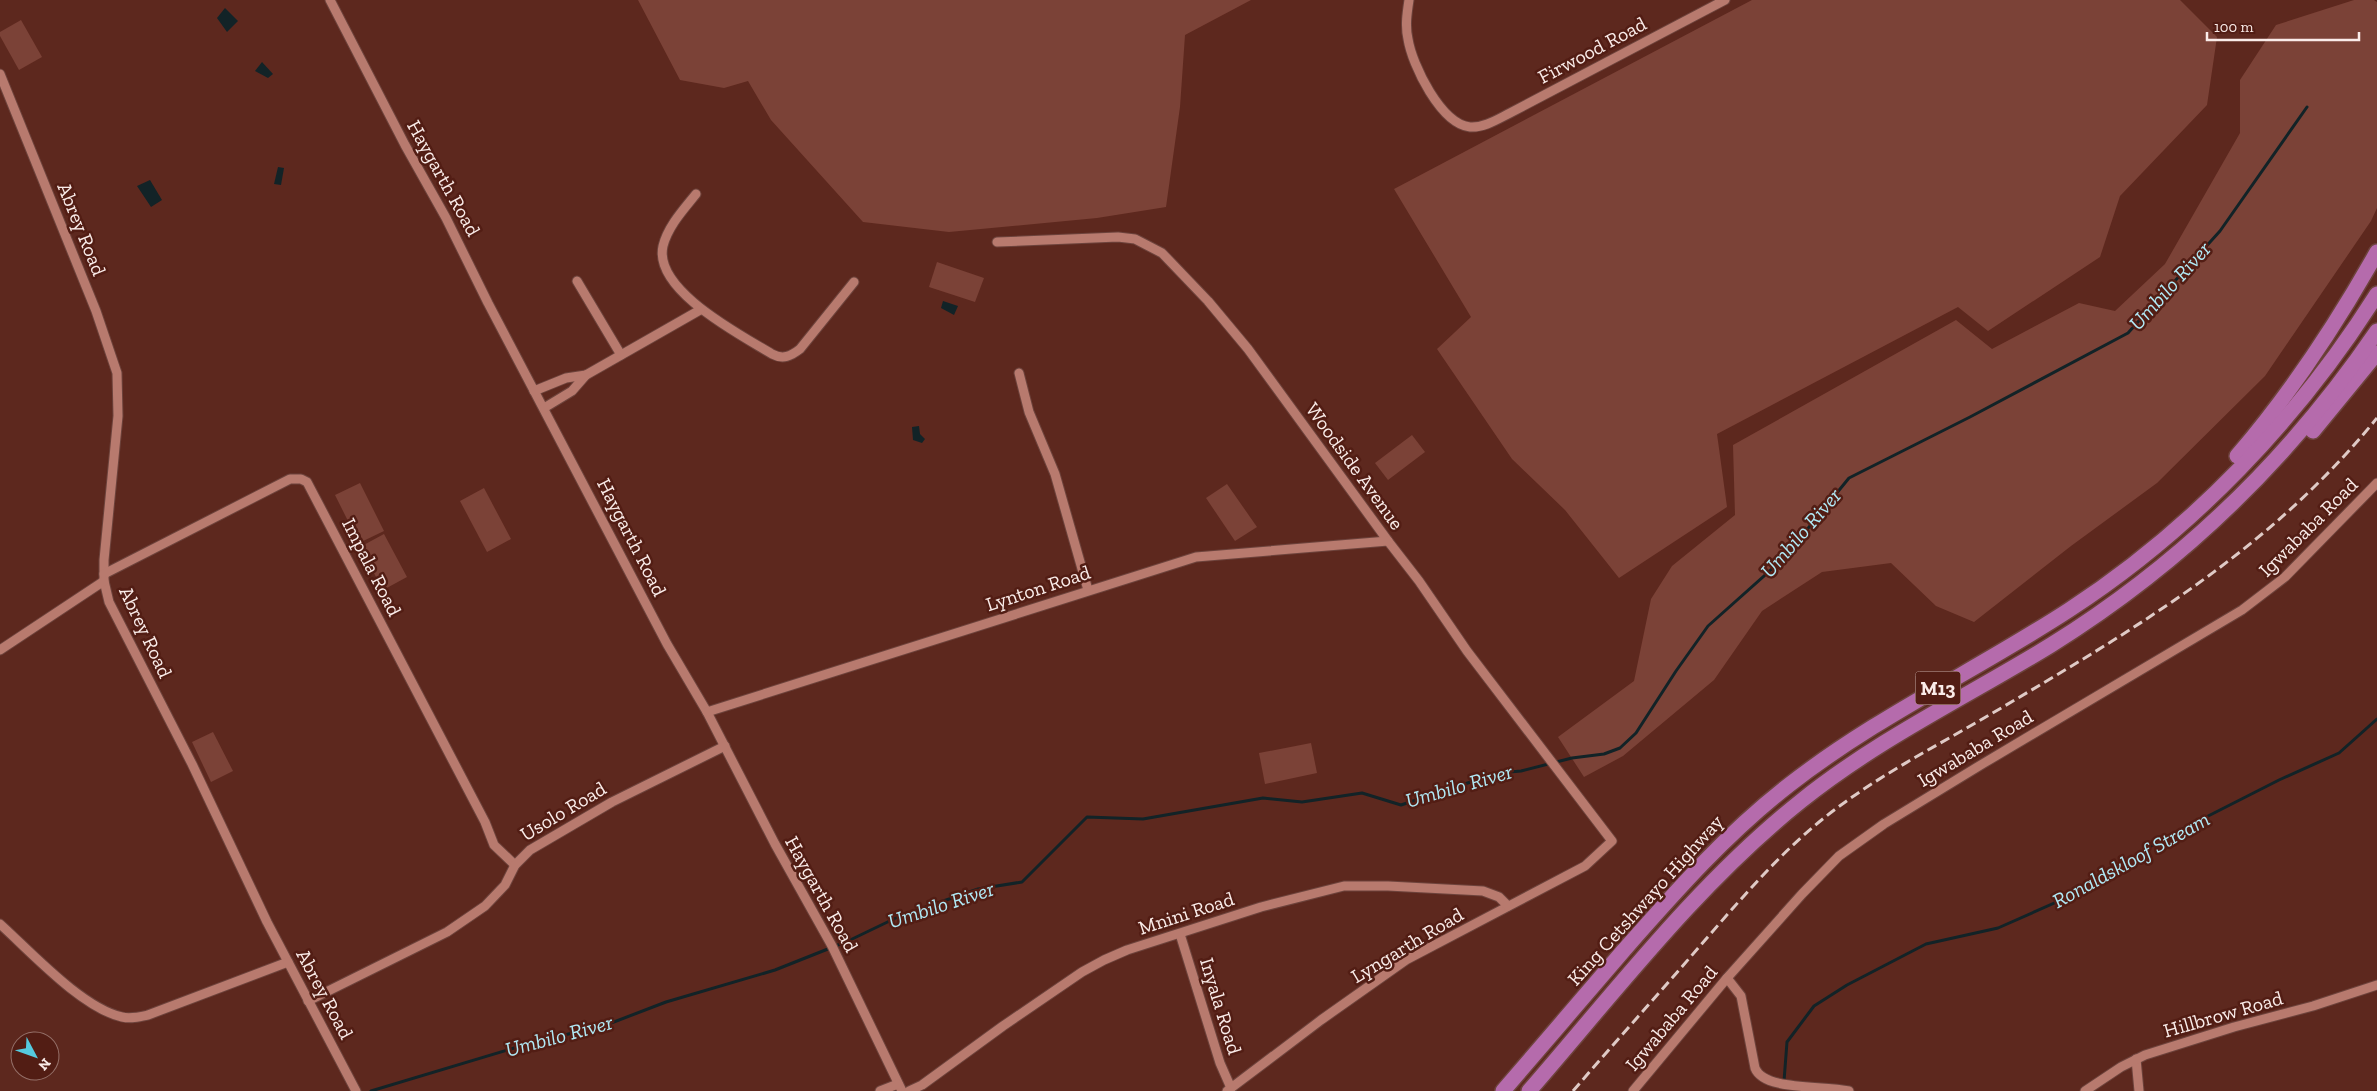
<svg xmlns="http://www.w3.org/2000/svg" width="2377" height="1091" font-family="'Zilla Slab',serif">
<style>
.green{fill:#7b4237}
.water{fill:#122327}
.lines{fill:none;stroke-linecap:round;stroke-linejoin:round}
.stream{stroke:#122327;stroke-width:3}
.street-casing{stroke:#6d433c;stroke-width:11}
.highway-casing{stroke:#6d433c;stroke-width:18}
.street{stroke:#b87a6e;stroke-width:9}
.highway{stroke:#b56bac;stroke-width:15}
.rail{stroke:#dfcac6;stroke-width:3;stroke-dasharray:10 5;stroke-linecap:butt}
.labels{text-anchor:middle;stroke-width:5;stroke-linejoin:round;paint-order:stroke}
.shield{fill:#521d14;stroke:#c8aea9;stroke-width:1}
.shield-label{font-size:19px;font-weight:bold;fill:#faece9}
.street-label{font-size:20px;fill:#faece9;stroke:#521d14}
.water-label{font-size:21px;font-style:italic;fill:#b1eaf6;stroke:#521d14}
</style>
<rect width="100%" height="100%" fill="#5d281e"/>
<g class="green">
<path d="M638,0H1251L1185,35L1180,107L1166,207L1097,218L949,232L863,222L771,120L748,81L724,88L680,80Z"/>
<path d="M1752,0H2180L2217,37L2207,105L2120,196L2100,257L1988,331L1958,307L1717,434L1727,507L1619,578L1565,510L1512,459L1437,349L1471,317L1394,189Z"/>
<path d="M2354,0H2374L2377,2V208L2371,221L2265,376L2157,483L2071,546L1974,622L1936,606L1891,563L1822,572L1762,611L1714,680L1623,756L1584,777L1558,737L1634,681L1651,599L1672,566L1735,515L1733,445L1956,320L1992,349L2079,303L2115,311L2165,264L2240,133V80L2276,25Z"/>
<path d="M21,20L42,57L19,70L0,36V32Z"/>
<path d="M937,262L984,278L975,302L929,287Z"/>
<path d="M1412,435L1425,452L1388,480L1375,463Z"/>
<path d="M360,483L384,531L359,543L335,495Z"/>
<path d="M1227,484L1257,527L1235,541L1206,498Z"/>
<path d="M484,488L511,539L487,552L460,501Z"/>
<path d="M384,534L407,577L383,590L360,547Z"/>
<path d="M213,732L233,771L211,782L192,742Z"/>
<path d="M1311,743L1317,773L1265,784L1259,753Z"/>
</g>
<g class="water">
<path d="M225,8L238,21L227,32L217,18Z"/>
<path d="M262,62L273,74L268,78L255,71Z"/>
<path d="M278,167L284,168L281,185L274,184Z"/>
<path d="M150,180L162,200L151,207L137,186Z"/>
<path d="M943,301L958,306L954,315L941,308Z"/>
<path d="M919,426L920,434L925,439L922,443L913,440L912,427Z"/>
</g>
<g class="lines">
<g class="stream">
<path d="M1784,1081L1787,1042L1814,1006L1847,985L1926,944L1998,928L2086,889L2157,842L2279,780L2339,753L2377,719"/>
<path d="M371,1091L531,1043L606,1025L666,1002L775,970L848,941L900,916L978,889L1022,882L1087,817L1143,819L1263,798L1302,802L1362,793L1401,805L1498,773L1521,771L1572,758L1604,754L1620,748L1636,733L1676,671L1708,626L1783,559L1849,478L1970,417L2128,333L2220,231L2307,107"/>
</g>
<defs>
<g id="street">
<path d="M330,0L405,145L446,218L488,303L667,644L707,712L775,844L832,946L902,1091"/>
<path d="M1409,0C1407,13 1405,26 1408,39C1412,65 1441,124 1470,127C1484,128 1498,119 1510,113L1725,0"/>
<path d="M0,74L96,311L117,373L118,416L104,560V581L109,602L192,764L267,922L356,1091"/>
<path d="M696,194C684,209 668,226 663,246C653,290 741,335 772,354C783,360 791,356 800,349L854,282"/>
<path d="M997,242L1118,237L1135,239L1162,253L1208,301L1248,349L1388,541L1419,581L1467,651L1612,841L1585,866L1406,960L1321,1020L1227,1091"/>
<path d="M577,281L621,355"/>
<path d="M1019,373L1029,412L1055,474L1088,590"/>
<path d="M534,391L566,378L586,375"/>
<path d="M544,408L572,391L586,375L700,310"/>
<path d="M104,574L290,479H301L307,482L485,822L494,845L515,865"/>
<path d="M0,650L104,581"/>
<path d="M707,712L1196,557L1388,541"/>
<path d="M0,924C31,952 82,1008 122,1017C131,1019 139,1017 148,1015L288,962"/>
<path d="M1180,934L1220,1063L1231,1088"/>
<path d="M1727,978L1741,996L1755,1068C1764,1091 1821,1085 1849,1091"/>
<path d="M308,1001L447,932L485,906L505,885L515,865L530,850L612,802L725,746"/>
<path d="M2136,1059L2139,1091"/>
<path d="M880,1091L898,1084"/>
<path d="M909,1091L922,1085L1003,1026L1082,972L1104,960L1127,950L1261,907L1344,886H1388L1483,891L1499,897L1508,906"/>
<path d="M1633,1091L1727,978L1802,894L1839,856L1884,824L1984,763L2242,610L2285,577L2377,483"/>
<path d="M2085,1091L2121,1067L2145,1055L2234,1027L2313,1006L2377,985"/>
</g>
<g id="highway">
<path d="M2313,431L2377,353"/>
<path d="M2237,456C2291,393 2336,325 2377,252"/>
<path d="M1503,1091C1543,1044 1584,997 1624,950C1676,891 1727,833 1789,785C1876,717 1977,670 2069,610C2192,530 2299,418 2377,294"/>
<path d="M1529,1091C1615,992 1698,883 1801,801C1878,739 1968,696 2051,645C2181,564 2291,457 2377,331"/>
</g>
</defs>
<use href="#street" class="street-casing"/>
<use href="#highway" class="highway-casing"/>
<use href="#street" class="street"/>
<use href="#highway" class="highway"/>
<path class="rail" d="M1573,1091C1617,1040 1662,990 1706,939C1747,892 1787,845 1837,808C1885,772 1940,744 1991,714C2135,629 2270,550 2377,418"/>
</g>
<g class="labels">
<rect class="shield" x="1915.5" y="671.5" width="45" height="33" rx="4"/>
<g class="shield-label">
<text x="1938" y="695">M13</text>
</g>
<g class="street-label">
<text transform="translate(1592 50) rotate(-28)" y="7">Firwood Road</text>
<text transform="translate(444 178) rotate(61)" y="7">Haygarth Road</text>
<text transform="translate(82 229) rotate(68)" y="7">Abrey Road</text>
<text transform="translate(1355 466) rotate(54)" y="7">Woodside Avenue</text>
<text transform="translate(2308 527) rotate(-45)" y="7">Igwababa Road</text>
<text transform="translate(632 537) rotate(63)" y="7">Haygarth Road</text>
<text transform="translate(372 567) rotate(63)" y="7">Impala Road</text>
<text transform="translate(1038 588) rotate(-18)" y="7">Lynton Road</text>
<text transform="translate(146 632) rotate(65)" y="7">Abrey Road</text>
<text transform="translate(1975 748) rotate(-31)" y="7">Igwababa Road</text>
<text transform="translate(563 811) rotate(-31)" y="7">Usolo Road</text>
<text transform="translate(822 894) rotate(61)" y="7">Haygarth Road</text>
<text transform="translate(1645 900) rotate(-48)" y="7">King Cetshwayo Highway</text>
<text transform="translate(1186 913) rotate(-18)" y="7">Mnini Road</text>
<text transform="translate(1407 945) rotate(-31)" y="7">Lyngarth Road</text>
<text transform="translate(325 994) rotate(62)" y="7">Abrey Road</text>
<text transform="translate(1221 1006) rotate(73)" y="7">Inyala Road</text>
<text transform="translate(2223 1014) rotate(-16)" y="7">Hillbrow Road</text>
<text transform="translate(1671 1018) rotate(-50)" y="7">Igwababa Road</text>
</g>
<g class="water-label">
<text transform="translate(2170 286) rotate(-48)" y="7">Umbilo River</text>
<text transform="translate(1801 533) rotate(-49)" y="7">Umbilo River</text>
<text transform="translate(1459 786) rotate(-16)" y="7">Umbilo River</text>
<text transform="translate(2131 860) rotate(-29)" y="7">Ronaldskloof Stream</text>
<text transform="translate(941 905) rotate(-18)" y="7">Umbilo River</text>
<text transform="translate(559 1036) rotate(-15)" y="7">Umbilo River</text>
</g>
</g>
<g transform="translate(35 1056) rotate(131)"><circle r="24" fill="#521d14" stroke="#957069"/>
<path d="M0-4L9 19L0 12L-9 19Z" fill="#55cadf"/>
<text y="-8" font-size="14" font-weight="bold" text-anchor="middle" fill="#faece9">N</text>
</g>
<path d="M2207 32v8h152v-8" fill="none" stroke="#faece9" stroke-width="2.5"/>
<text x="2214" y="32" font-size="15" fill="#faece9" stroke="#521d14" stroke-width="4" paint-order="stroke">100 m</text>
</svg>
